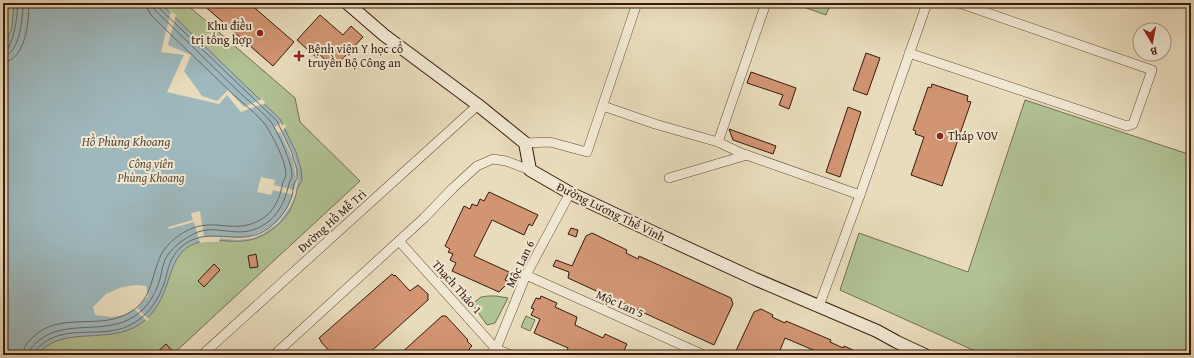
<svg xmlns="http://www.w3.org/2000/svg" width="1194" height="358" font-family="'Gentium Book Plus',serif">
<style>
.green{fill:#b1c294;stroke:#746e50}
.water{fill:#9eb8bd;stroke:#757876}
.pier{fill:#e9dcbc}
.lines{fill:none;stroke-linecap:round;stroke-linejoin:round}
.shore{stroke:#6b6864;stroke-width:1}
.building{fill:#d19573;stroke:#38190b}
.street-casing{stroke:#644a37;stroke-width:10}
.secondary-casing{stroke:#38190b;stroke-width:14}
.street{stroke:#f1e8d3;stroke-width:9}
.secondary{stroke:#f1e8d3;stroke-width:12}
.poi-dot{fill:#8f2418;stroke:#f1e8d3;stroke-width:1.5}
.labels{text-anchor:middle;stroke-width:4;stroke-linejoin:round;paint-order:stroke}
.poi-label{font-size:12px;fill:#38190b;stroke:#f1e8d3;text-anchor:start}
.park-label{font-size:12px;font-style:italic;fill:#5c4c34;stroke:#f1e8d3}
.street-label{font-size:12px;fill:#38190b;stroke:#f1e8d3}
.water-label{font-size:13px;font-style:italic;fill:#574940;stroke:#f1e8d3}
</style>
<rect width="100%" height="100%" fill="#e9dcbc"/>
<filter id="stains"><feTurbulence type="fractalNoise" baseFrequency=".005" numOctaves="4"/><feColorMatrix values="0 0 0 0 .2 0 0 0 0 .09 0 0 0 0 .02 0 0 0 .5 -.17"/></filter>
<radialGradient id="worn" r=".72"><stop offset=".6" stop-color="#630" stop-opacity="0"/><stop offset="1" stop-color="#630" stop-opacity=".3"/></radialGradient>
<g class="green">
<path d="M3,3H185L295,98L300,122L360,181L172,355H3Z"/>
<path d="M792,3H831L826,15Z"/>
<path d="M1025,100L1191,155V355H984L840,290L859,233L968,272Z"/>
<path d="M488,296H496L508,298L495,323L487,325L472,304L481,297Z"/>
<path d="M526,316L535,320L530,331L521,327Z"/>
</g>
<path class="water" d="M14,3H160L280,119L296,152L301,169L302,181C297,186 297,192 295,198C290,216 275,231 257,238C231,248 204,230 182,252C174,261 172,270 168,281C162,301 152,319 133,328C103,343 60,326 37,355H3V49L12,28Z"/>
<g class="pier">
<path d="M171,11L176,15L168,45L191,55L184,71L202,96L217,101L228,90L244,107L262,99L266,103L241,112L227,95L219,104L167,92L184,55L161,52Z"/>
<path d="M281,123L282,125L285,124L286,127L282,131L295,158L298,179L295,196L290,207L278,223L264,233L253,238L238,240L220,238L219,242H204L200,243L194,222L169,229L168,227L193,220L191,213L200,211L204,237L219,236L238,238L249,236L263,231L277,222L286,210L293,195L273,190L271,195L257,192L261,177L275,180L274,185L294,190L296,179L293,159L280,132L278,133L274,127Z"/>
<path d="M138,285L146,286L148,296L137,308L149,319L147,321L134,309L126,314L119,316L111,317L95,315L93,307L106,294L122,287Z"/>
</g>
<g class="lines">
<g class="shore">
<path d="M3,51L8,49C15,34 17,19 18,3"/>
<path d="M3,56C20,55 23,16 23,3"/>
<path d="M3,62C26,61 29,20 29,3"/>
<path d="M23,355C23,347 27,343 33,337C59,312 96,329 125,315C153,302 150,278 161,255C167,243 180,233 193,228C217,219 236,234 260,220C275,212 280,197 283,182C284,180 286,177 286,174C286,162 274,139 268,129C263,119 245,105 236,97C208,70 179,43 151,15L148,10L147,3"/>
<path d="M29,355C29,349 32,347 36,343C61,319 99,334 128,320C145,312 155,296 160,279C162,271 163,262 167,256C175,245 186,237 198,232C220,224 240,241 265,224C280,214 285,200 289,184C290,180 292,178 292,175C292,163 279,135 273,125C267,115 247,100 238,91C211,64 183,38 156,11L153,7V3"/>
<path d="M34,355C34,350 37,349 40,346C59,328 87,334 110,331C117,330 122,329 128,326C148,317 158,301 165,281C168,268 170,258 180,248C208,222 239,250 269,228C279,220 288,209 292,196C293,190 293,184 297,179V170L292,153L277,121L159,8L158,3"/>
</g>
</g>
<g class="building">
<path d="M201,3H249L294,42L273,66Z"/>
<path d="M320,15L343,35L351,26L363,37L334,68L320,55L317,58L297,40Z"/>
<path d="M866,53L880,58L867,95L853,90Z"/>
<path d="M751,72L796,88L789,109L779,105L783,95L747,83Z"/>
<path d="M932,84L968,96L967,101L971,102L942,186L911,175L924,137L915,134L916,131L913,130L928,87L931,88Z"/>
<path d="M848,107L861,112L840,177L826,172Z"/>
<path d="M729,129L776,146L773,154L733,140Z"/>
<path d="M489,192L538,215L532,226L529,224L524,235L492,220L474,256L509,272L505,280L509,282L499,292L452,271L456,263L450,260L453,254L448,252L450,249L445,246L464,206L470,209L472,204L477,206L480,199L484,201Z"/>
<path d="M571,228L578,230L576,237L568,234Z"/>
<path d="M592,233L627,250L626,253L638,259L639,256L731,298L733,304L714,345L568,278L569,272L553,266L556,260L572,266L586,236Z"/>
<path d="M256,254L258,267L250,268L248,256Z"/>
<path d="M214,264L220,270L204,287L198,281Z"/>
<path d="M392,274L394,276L395,275L410,291L418,285L428,294V300L367,355H333L321,342V341L319,338Z"/>
<path d="M541,296L557,303L555,307L577,317L575,325L603,338L605,334L627,344L622,355H576L567,351L568,348L534,333L540,319L531,315L534,309L531,308L536,298L540,299Z"/>
<path d="M761,309L773,315L772,317L785,323L786,321L831,340L830,342L843,348L844,346L864,355H825L785,338L778,355H734L754,312Z"/>
<path d="M442,316H446L468,340L467,341L472,346L469,349L471,351L467,355H399Z"/>
<path d="M166,344L176,355H154Z"/>
</g>
<g class="lines">
<defs>
<g id="street">
<path d="M909,53L1127,126L1133,124L1152,70L959,3"/>
<path d="M603,106L655,124L718,142L741,153L860,195"/>
<path d="M718,142L766,3"/>
<path d="M525,143L550,142L587,152L637,3"/>
<path d="M669,178L747,155"/>
<path d="M399,241L496,349L511,355"/>
<path d="M526,275L704,355"/>
<path d="M819,306L860,195L927,3"/>
<path d="M202,355L478,105"/>
<path d="M274,355L424,218L453,188L477,166L493,159L506,161L530,170"/>
<path d="M489,355L496,349L526,275L570,193"/>
</g>
<path id="secondary" d="M347,3L384,35L478,105L525,143L530,170L570,193L659,235L755,279L877,331L897,342L925,355"/>
</defs>
<use href="#street" class="street-casing"/>
<use href="#secondary" class="secondary-casing"/>
<use href="#street" class="street"/>
<use href="#secondary" class="secondary"/>
</g>
<g class="poi-dot">
<circle cx="260" cy="33" r="4"/>
<path d="M297 50h4v4h4v4h-4v4h-4v-4h-4v-4h4z"/>
<circle cx="940" cy="136" r="4"/>
</g>
<g class="labels">
<g class="poi-label">
<text x="252" y="30" text-anchor="end">Khu điều<tspan x="252" dy="14">trị tổng hợp</tspan></text>
<text x="308" y="53">Bệnh viện Y học cổ<tspan x="308" dy="14">truyền Bộ Công an</tspan></text>
<text x="948" y="140">Tháp VOV</text>
</g>
<g class="park-label">
<text x="151" y="168">Công viên<tspan x="151" dy="14">Phùng Khoang</tspan></text>
</g>
<g class="street-label">
<text transform="translate(611 212) rotate(26)" y="4">Đường Lương Thế Vinh</text>
<text transform="translate(332 221) rotate(-42)" y="4">Đường Hồ Mễ Trì</text>
<text transform="translate(520 264) rotate(-65)" y="4">Mộc Lan 6</text>
<text transform="translate(457 287) rotate(48)" y="4">Thạch Thảo 1</text>
<text transform="translate(620 304) rotate(24)" y="4">Mộc Lan 5</text>
</g>
<g class="water-label">
<text x="126" y="146">Hồ Phùng Khoang</text>
</g>
</g>
<rect width="1194" height="358" fill="none" stroke="#e9dcbc" stroke-width="16"/>
<rect x="4" y="4" width="1186" height="350" fill="none" stroke="#38190b" stroke-width="2"/>
<rect x="8" y="8" width="1178" height="342" fill="none" stroke="#38190b"/>
<g transform="translate(1152 42) rotate(170)"><circle r="19" fill="#f1e8d3" stroke="#a79583"/>
<path d="M0-3L7 15L0 10L-7 15Z" fill="#8f2418"/>
<text y="-6" font-size="11" font-weight="bold" text-anchor="middle" fill="#38190b">B</text>
</g>
<rect width="100%" height="100%" filter="url(#stains)"/>
<rect width="100%" height="100%" fill="url(#worn)"/>
</svg>
